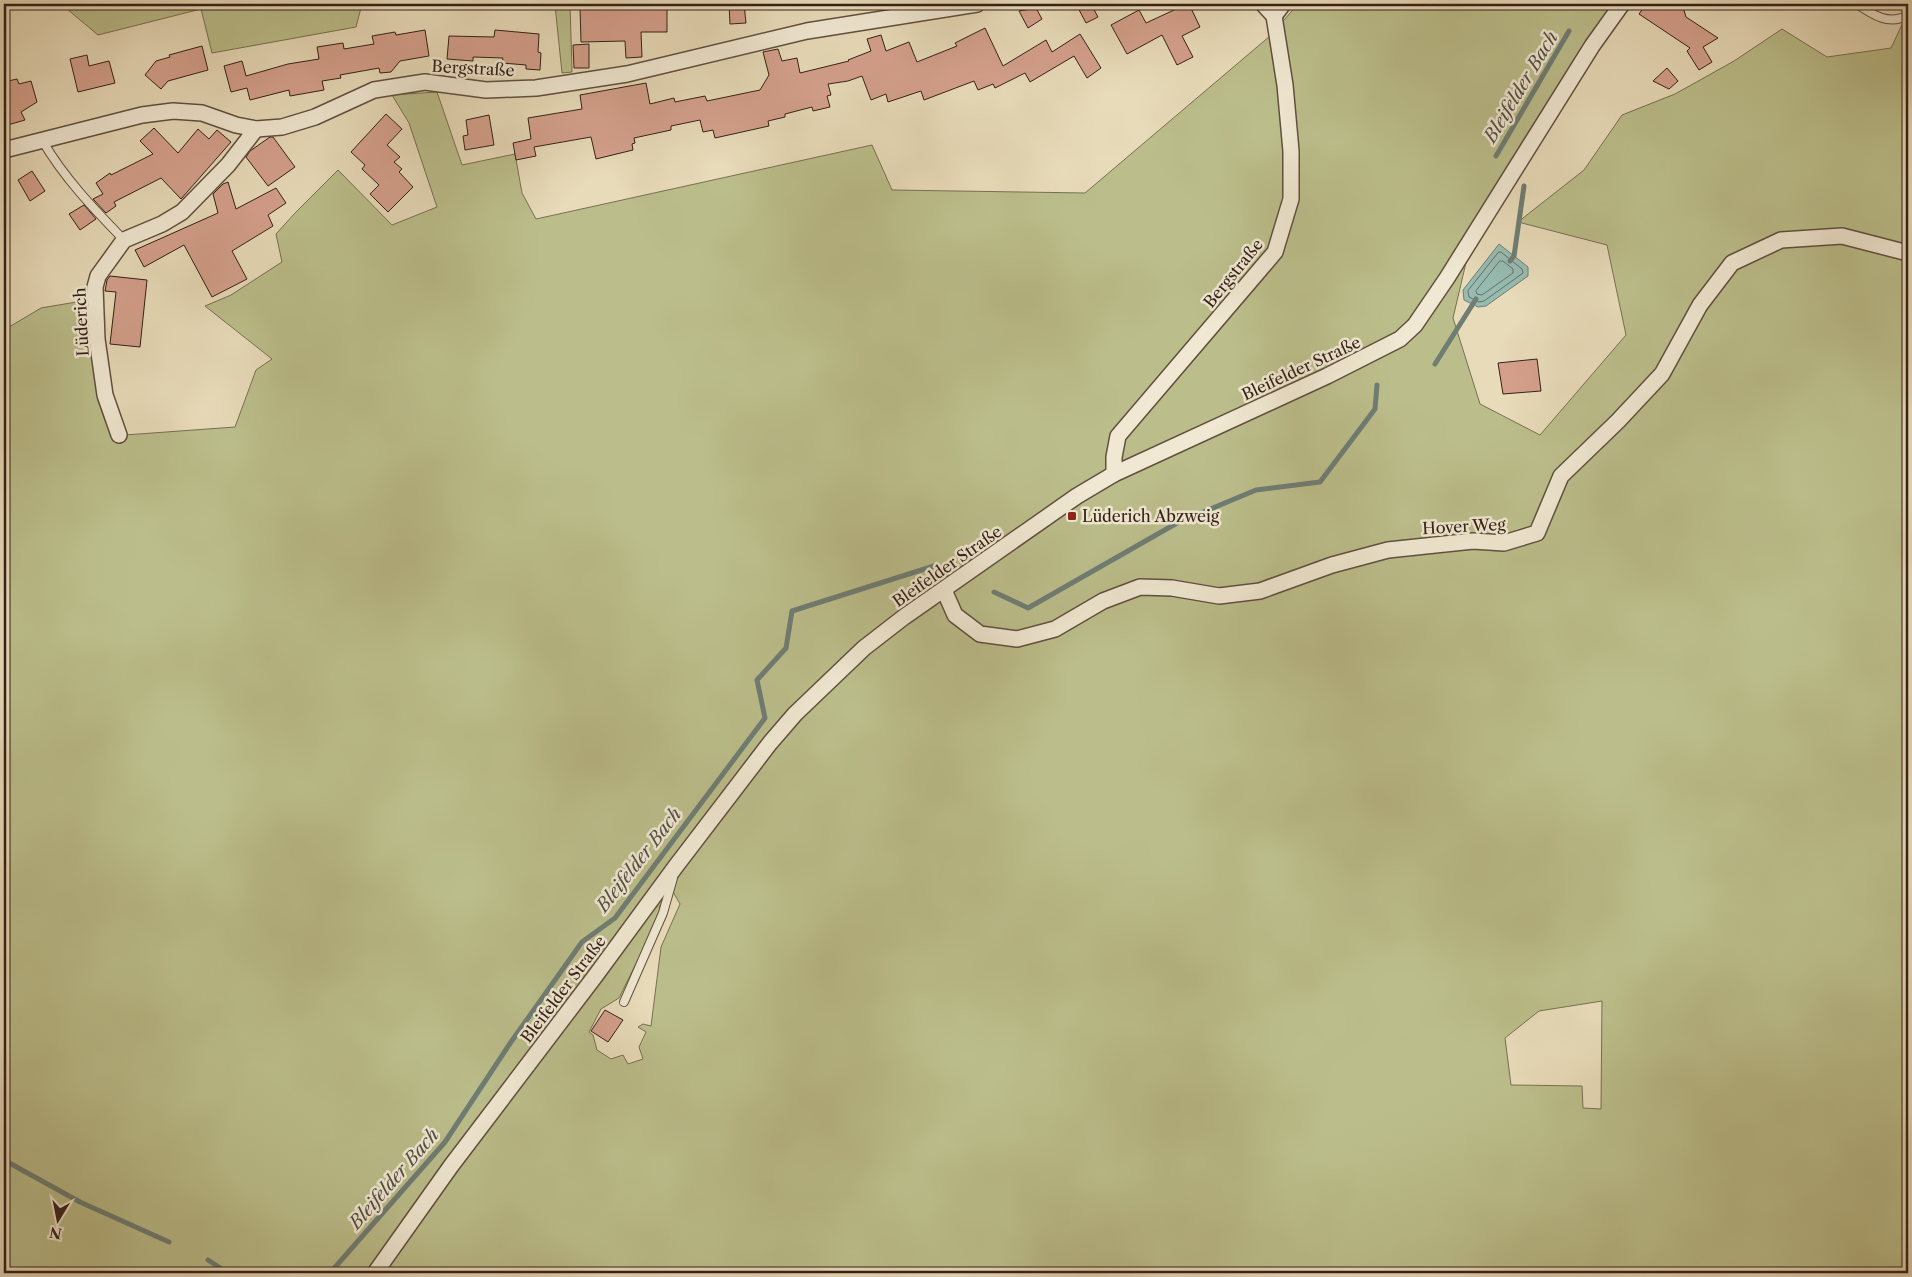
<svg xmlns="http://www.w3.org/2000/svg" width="1912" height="1277" font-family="'Libre Caslon Text',serif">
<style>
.green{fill:#bbbe8b;stroke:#786f52;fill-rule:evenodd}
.water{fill:#97bbb1;stroke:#6f7d74}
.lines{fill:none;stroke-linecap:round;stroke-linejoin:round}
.shore{stroke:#666e64;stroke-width:1}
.stream{stroke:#6f7d74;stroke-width:5}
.building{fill:#d4a08c;stroke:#342018}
.lane-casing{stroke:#614f40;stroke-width:10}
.street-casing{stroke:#614f40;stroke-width:18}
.lane{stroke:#f0e8d2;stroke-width:8}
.street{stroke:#f0e8d2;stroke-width:15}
.poi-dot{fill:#8f2418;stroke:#f0e8d2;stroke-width:2}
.labels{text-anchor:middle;stroke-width:5;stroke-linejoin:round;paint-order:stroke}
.street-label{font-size:16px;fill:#342018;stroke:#f0e8d2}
.poi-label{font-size:16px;fill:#342018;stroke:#f0e8d2;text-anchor:start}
.water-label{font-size:18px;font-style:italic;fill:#524e46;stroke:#f0e8d2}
</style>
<rect width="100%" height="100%" fill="#e8dbb9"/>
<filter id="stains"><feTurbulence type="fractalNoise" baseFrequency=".004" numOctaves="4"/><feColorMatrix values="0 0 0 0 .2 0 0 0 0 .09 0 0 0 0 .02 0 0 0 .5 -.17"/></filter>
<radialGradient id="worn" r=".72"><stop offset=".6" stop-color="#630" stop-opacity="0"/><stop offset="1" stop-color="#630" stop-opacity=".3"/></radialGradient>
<g class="green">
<path d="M61,4H362L356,27L212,53L201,9L98,35Z"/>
<path d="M542,4H570L572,72L562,73L555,5Z"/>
<path d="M1298,4H1612L1473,233L1453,318L1480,404L1540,435L1626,335L1607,245L1518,222L1584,170L1622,115L1675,94L1734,61L1782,29L1827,57L1891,48L1908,12V1273H4V330L41,308L88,300L98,401L111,436L235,427L256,370L272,359L205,306L231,295L282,262L276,234L296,212L338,170L392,225L437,207L409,123L392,95L437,92L462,165L515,154L522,193L536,219L872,145L892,190L1085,193L1270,36ZM672,890L680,904L661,947L651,1026L643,1024L638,1027L646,1032L639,1047L643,1059L628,1064L623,1055L611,1059L597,1050L593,1035L589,1032L601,1009L619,998L662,911L659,907ZM1602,1001L1601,1109L1583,1108L1582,1086L1511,1085L1505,1038L1539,1011Z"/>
</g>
<path class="water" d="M1499,244L1528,267V276L1486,306L1478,307L1464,300L1463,290Z"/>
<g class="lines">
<g class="shore">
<path d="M1499,252H1501L1522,269L1523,273L1484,301L1479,302L1469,297L1468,291Z"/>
<path d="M1500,261H1503L1513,269V273L1482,295L1477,294L1476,291Z"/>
</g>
<g class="stream">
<path d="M1496,156L1569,31"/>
<path d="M1510,261L1514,256L1524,186"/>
<path d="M1435,364L1476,299"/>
<path d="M994,592L1028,608L1177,523L1256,490L1320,482L1375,409L1377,385"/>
<path d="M4,1160L80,1202L169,1242"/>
<path d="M208,1260L228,1273"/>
<path d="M330,1273L445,1142L511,1042L582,942L615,918L765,718L757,680L786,648L792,611L934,566"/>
</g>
</g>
<g class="building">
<path d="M590,4H667V32H641L642,57L626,58L625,41L581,42L580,7H590Z"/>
<path d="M729,4H744L746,23L730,24Z"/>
<path d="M1076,4H1091L1098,17L1086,23Z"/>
<path d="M1187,4H1189L1200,27L1182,36L1193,57L1177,65L1162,35L1127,54L1111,25L1139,10L1146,23Z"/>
<path d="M1646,4H1682L1686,17L1718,38L1703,47L1712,62L1699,70L1687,51L1690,48L1639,14Z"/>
<path d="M1036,8L1042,19L1028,28L1019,11Z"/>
<path d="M985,28L1003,66L1046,40L1052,52L1080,34L1101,68L1087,78L1074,56L1030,82L1025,73L995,88L993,84L978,90L974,81L924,100L921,91L888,102L886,94L871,100L862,76L848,81L828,84L831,95L827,96L830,107L813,111L812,107L785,114V117L768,121L769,126L715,138L713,130L703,132L700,120L671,126V130L634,138L635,143L632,144L633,150L596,159L591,137L534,147L536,156L516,160L513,143L531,139L528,118L582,109L580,95L646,83L650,104L674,98L675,102L705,96L707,101L760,90L769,75L763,52L778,49L782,61L797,58L800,73L849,61L848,60L871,51L867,39L881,35L886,51L909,42L917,62L957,46L955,43Z"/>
<path d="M425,30L429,56L400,61L391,72L380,73L379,68L340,75L341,78L322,81L324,90L290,96L289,90L250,100L247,88L231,92L224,66L242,61L246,76L288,64L319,59L317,47L343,43L344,49L374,44L372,36L395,32L396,35Z"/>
<path d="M495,30L539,34L538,52L541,53L540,70L526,69V65L502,63L503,58L473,57V61L447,59L449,36L494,37Z"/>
<path d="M589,44V68H574L573,45Z"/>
<path d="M202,46L208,70L168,81L161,89L145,75L156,61L170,57L169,55Z"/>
<path d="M87,55L89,66L109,61L115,83L78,92L70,59Z"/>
<path d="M1667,68L1678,81L1669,89L1653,81Z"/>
<path d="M17,79L19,84L31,81L37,102L21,112L25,120L4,126V82Z"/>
<path d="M386,114L402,129L387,145L400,157L394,162L402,169L399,172L413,187L388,212L370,194L379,185L362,169L365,165L351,152Z"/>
<path d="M489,115L494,145L465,150L463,136L468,135L466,120Z"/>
<path d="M154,128L178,153L198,129L209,139L217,130L231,142L181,199L161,178L114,202L116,206L106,213L93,199L103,194L96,183L110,173L111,175L153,154L140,141Z"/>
<path d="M270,137H273L295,167L268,186L246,157L250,151Z"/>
<path d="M32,171L45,191L30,201L18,180Z"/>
<path d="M228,182L236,209L276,188L286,203L268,215L273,226L232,251L247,279L212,297L184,245L144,267L135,250L218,213L213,194L223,184Z"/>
<path d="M84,205L96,219L80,230L69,214Z"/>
<path d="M110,276L147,280L140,347L110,344L116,292L105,291L107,280Z"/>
<path d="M1537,359L1541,391L1503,394L1498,363Z"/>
<path d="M605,1010L623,1020L608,1042L591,1031Z"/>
</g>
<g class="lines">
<defs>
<g id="lane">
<path d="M1704,4V5"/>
<path d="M1857,4C1873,15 1889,26 1908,15"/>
<path d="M42,140C64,178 94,209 124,240"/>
<path d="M624,1002L663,913L673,878"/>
</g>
<g id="street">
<path d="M1274,16L1283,4"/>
<path d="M4,150L142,115L173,111L202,113L236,125L256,129L282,127L315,117L374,90L425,82L486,90L536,88L627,74L807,31L977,4"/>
<path d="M119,435L105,395L97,339L95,287L98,276L124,240L162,224L182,212L228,165L256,129"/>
<path d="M1114,474V457L1118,436L1275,252L1291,199V151L1285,85L1274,16L1263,4"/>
<path d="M944,590L955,615L980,634L1017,639L1055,629L1103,601L1140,587L1172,588L1219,596L1260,591L1332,565L1388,550L1473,541L1504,543L1537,533L1561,476L1618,421L1662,374L1700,305L1732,263L1781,240L1842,236L1908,253"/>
<path d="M375,1273L451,1166L596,975L676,866L770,743L795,714L864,648L904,617L1077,496L1114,474L1327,376L1400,339L1415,325L1447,278L1592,46L1622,4"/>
</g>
</defs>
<use href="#lane" class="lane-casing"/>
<use href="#street" class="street-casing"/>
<use href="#lane" class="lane"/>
<use href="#street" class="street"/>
</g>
<rect class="poi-dot" x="1067" y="511" width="10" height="10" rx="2.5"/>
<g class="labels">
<g class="street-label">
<text transform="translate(473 68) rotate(3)" y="6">Bergstraße</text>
<text transform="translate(1233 273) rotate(-51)" y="6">Bergstraße</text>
<text transform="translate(81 322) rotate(-93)" y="6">Lüderich</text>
<text transform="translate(1301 368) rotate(-25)" y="6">Bleifelder Straße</text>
<text transform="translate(1464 526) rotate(-3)" y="6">Hover Weg</text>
<text transform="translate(947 566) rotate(-35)" y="6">Bleifelder Straße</text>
<text transform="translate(563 989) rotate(-53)" y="6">Bleifelder Straße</text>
</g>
<g class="poi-label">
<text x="1082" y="522">Lüderich Abzweig</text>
</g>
<g class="water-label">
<text transform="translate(1521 87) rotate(-59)" y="6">Bleifelder Bach</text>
<text transform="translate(639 860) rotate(-52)" y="6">Bleifelder Bach</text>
<text transform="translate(394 1179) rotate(-49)" y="6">Bleifelder Bach</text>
</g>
</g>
<rect width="1912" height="1277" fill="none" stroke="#e8dbb9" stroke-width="20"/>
<rect x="5" y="5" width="1902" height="1267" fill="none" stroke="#342018" stroke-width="2.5"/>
<rect x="10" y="10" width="1892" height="1257" fill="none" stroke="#342018"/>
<g transform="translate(58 1220) rotate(190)" stroke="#f0e8d2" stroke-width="4" paint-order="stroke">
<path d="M0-4L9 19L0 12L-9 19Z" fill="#342018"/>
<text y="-8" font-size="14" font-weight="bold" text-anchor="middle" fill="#342018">N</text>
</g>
<rect width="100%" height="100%" filter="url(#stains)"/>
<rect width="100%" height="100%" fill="url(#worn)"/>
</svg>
